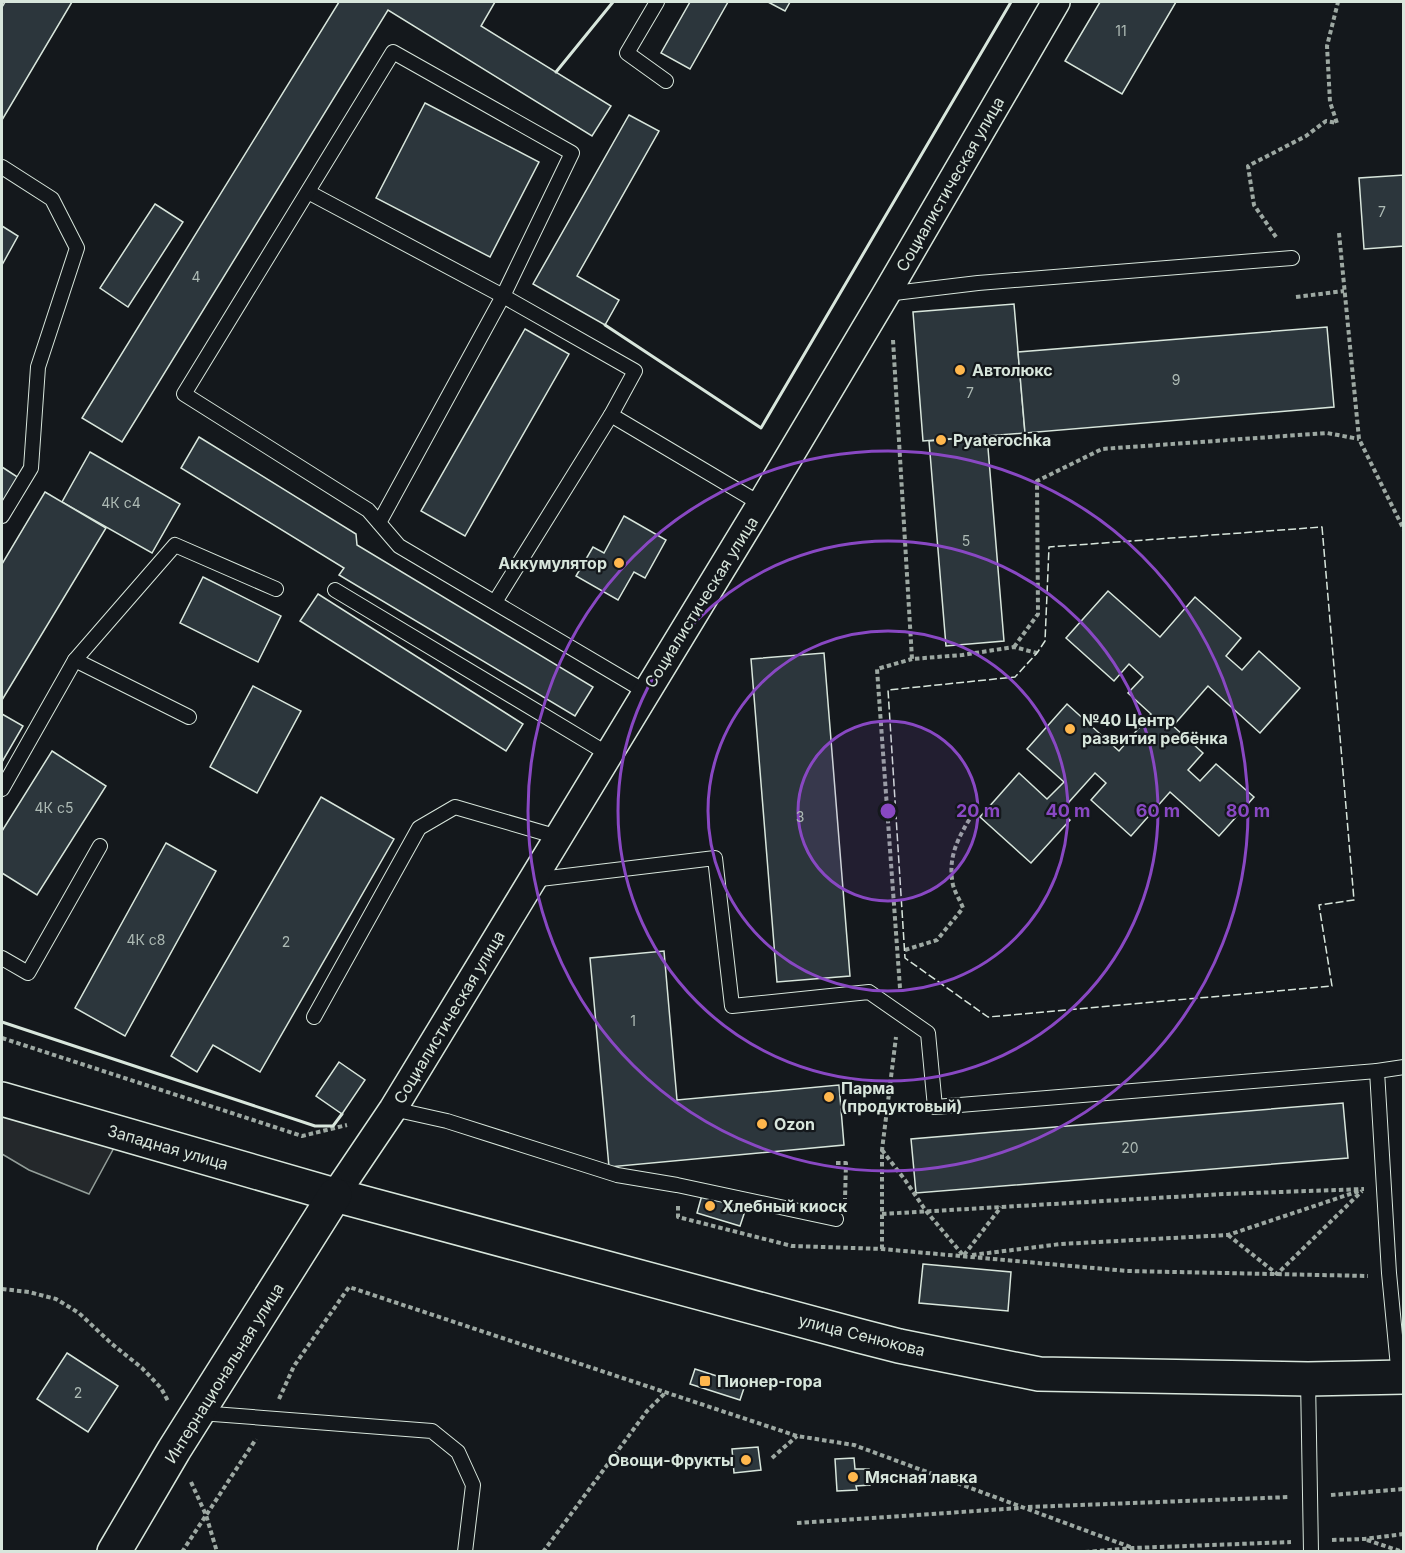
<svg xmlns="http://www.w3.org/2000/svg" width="1405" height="1553" font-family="Inter,sans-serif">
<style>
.parking{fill:#24282b;stroke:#939e99;stroke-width:1.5}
.building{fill:#2c363c;stroke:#d8e6dc;stroke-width:1.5}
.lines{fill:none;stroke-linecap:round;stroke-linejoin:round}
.service-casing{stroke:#d8e6dc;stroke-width:16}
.minor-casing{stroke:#d8e6dc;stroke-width:30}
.secondary-casing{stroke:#d8e6dc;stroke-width:36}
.path{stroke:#9da8a2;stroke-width:4;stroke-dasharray:4.5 3;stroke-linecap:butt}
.service{stroke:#14181c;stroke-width:14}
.minor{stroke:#14181c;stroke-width:27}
.secondary{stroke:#14181c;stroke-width:33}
.fence{stroke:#d8e6dc;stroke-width:1.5;stroke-dasharray:8 3;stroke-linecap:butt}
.wall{stroke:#d8e6dc;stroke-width:3}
.ring{fill:none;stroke:#8948c3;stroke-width:3}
.poi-dot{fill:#ffb74d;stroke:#14181c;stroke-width:2}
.labels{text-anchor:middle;stroke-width:4.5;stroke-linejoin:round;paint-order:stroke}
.number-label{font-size:14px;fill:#adbab4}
.street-label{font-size:16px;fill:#d8e6dc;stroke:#14181c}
.poi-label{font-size:16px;font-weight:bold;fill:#d8e6dc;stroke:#14181c;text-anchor:start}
.centre{fill:#8948c3;stroke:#14181c;stroke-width:3}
.ring-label{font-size:18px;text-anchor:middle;font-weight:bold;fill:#8948c3;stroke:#14181c;stroke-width:4.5;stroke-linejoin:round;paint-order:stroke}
</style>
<rect width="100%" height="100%" fill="#14181c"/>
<path class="parking" d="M2,1099L122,1133L89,1194L29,1170L2,1154Z"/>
<g class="building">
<path d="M5,2H72L2,120V7Z"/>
<path d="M339,2H495L481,26L611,106L592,136L388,10L122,442L82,418Z"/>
<path d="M690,2H728L690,69L661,53Z"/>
<path d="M768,2H790L785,11Z"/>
<path d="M1100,2H1176L1122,94L1065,61Z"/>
<path d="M425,103L539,162L490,257L376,198Z"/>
<path d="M629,115L659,131L577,276L619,300L605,325L533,284Z"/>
<path d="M1404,175V246L1364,249L1359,178Z"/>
<path d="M155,204L183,222L128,307L100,288Z"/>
<path d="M2,226L18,236L2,265Z"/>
<path d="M1014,304L1025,433L923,441L913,312Z"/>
<path d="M1327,327L1334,407L1025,433L1018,352Z"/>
<path d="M525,329L569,354L465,536L421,511Z"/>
<path d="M987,436L1004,641L946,646L929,441Z"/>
<path d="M199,437L356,534L357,545L593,687L575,716L339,575L344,568L181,468Z"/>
<path d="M90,452L180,504L152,553L62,502Z"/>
<path d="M2,467L19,478L2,505Z"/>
<path d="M45,492L106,528L2,700V564Z"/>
<path d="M624,516L666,540L645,578L634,572L618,600L576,576L593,547L604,553Z"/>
<path d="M203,577L281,616L258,662L180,623Z"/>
<path d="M1108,591L1160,637L1195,597L1241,638L1226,656L1242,670L1259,651L1300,688L1260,733L1208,686L1173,726L1203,753L1188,770L1200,781L1216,764L1254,797L1219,836L1170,792L1131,836L1091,800L1106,783L1095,773L1060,812L1070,820L1031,863L980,817L1019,773L1047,799L1064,782L1027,749L1067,704L1119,751L1151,714L1128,693L1143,677L1129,664L1114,681L1066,638Z"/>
<path d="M318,594L523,724L506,751L300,621Z"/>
<path d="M824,653L850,976L777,982L751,659Z"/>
<path d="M253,686L301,711L257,793L210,767Z"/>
<path d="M2,714L23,726L2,762Z"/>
<path d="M52,751L106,786L37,895L2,873V831Z"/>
<path d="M321,797L394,839L260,1072L213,1045L197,1072L171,1056Z"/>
<path d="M166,843L216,871L125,1036L75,1008Z"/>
<path d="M664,951L677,1100L839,1085L844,1145L609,1167L590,958Z"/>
<path d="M339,1062L365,1080L342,1114L316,1096Z"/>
<path d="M1343,1103L1348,1158L916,1193L911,1139Z"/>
<path d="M702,1195L746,1208L740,1226L697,1213Z"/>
<path d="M923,1264L1011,1272L1008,1311L919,1303Z"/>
<path d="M67,1353L118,1386L88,1432L37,1399Z"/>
<path d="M695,1369L745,1385L740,1400L690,1384Z"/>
<path d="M758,1447L761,1470L734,1473L732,1449Z"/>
<path d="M854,1458L855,1469H869L870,1485L856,1486L857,1490L837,1491L835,1459Z"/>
</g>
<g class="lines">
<defs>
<g id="service">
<path d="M657,2L627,53L666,81"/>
<path d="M2,167L52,199L77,248L38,367L31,468L2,516"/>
<path d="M308,192L503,296L635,371L611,415L495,602"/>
<path d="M886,294L978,283L1292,258"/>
<path d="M611,415L761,504"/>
<path d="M379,523L503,296L572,153L393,52L184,394L368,510L399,546L646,692"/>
<path d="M335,590L608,754"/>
<path d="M75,660L175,545L276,589"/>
<path d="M2,789L75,660L189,717"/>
<path d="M532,880L715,858L732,1006L869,992L928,1033L935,1107L1377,1071"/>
<path d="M2,958L28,973L100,846"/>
<path d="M314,1017L419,828L455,807L558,837"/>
<path d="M393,1109L447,1121L617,1175L677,1185L836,1219"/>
<path d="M1399,1377L1389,1273L1377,1071L1404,1067"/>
<path d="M1308,1379L1311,1552"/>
<path d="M200,1413L432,1431L458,1452L473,1485L465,1552"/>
</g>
<path id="minor" d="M335,1195L393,1109L761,504L886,294L1056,2"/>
<g id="secondary">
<path d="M2,1099L335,1195L860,1336L899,1346L1039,1374L1308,1379L1404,1377"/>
<path d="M114,1552L174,1450L335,1195"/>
</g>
</defs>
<use href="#service" class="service-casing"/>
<use href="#minor" class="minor-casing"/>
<use href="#secondary" class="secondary-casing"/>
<g class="path">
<path d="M1339,233L1359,439L1404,530"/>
<path d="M1276,237L1254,205L1248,166L1306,136L1326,121L1337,123L1330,102L1327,46L1338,2"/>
<path d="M1296,297L1344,291"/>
<path d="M893,340L912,659L962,655L1014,647L1037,653"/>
<path d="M1014,647L1038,614L1037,481L1102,449L1327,433L1359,439"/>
<path d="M905,950L937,940L963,908C960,900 955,893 953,885C947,856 959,836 974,812"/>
<path d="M900,988L877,669L912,659"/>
<path d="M2,1038L302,1136L347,1125"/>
<path d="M882,1150L905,1180L926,1211L963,1255"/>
<path d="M836,1163H846L845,1199"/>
<path d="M678,1206V1217L792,1246L882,1249L1127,1271L1368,1276"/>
<path d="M882,1214L1224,1194L1364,1189"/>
<path d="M1228,1235L1277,1274L1362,1191"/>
<path d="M882,1249V1150L896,1037"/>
<path d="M964,1255L1001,1207"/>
<path d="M972,1255L1061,1244L1228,1235L1359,1191"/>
<path d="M2,1289L29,1292L56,1299L79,1313L112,1344L142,1368L161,1388L168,1401"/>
<path d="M279,1399L294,1366L349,1287L797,1436L854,1445L1133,1548"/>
<path d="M772,1458L797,1436"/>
<path d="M191,1482L206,1515L217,1552"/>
<path d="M1331,1495L1404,1489"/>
<path d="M1028,1507L1290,1497"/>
<path d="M797,1523L1020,1508"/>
<path d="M1332,1540L1364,1539L1404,1534"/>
<path d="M1367,1540L1403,1552"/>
<path d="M182,1552L256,1439"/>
<path d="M399,1552H441"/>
<path d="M543,1552L647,1411L666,1392"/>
<path d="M1085,1552L1133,1548L1291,1542"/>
</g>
<use href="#service" class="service"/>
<use href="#minor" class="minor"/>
<use href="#secondary" class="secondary"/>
<path class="fence" d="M1322,527L1354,900L1319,905L1332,986L988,1017L905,958L888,690L1015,677L1037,653L1045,641L1049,547Z"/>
<g class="wall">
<path d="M556,72L613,2"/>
<path d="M605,325L761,428L1011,2"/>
<path d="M2,1022L315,1126H333L342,1114"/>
</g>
</g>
<circle cx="888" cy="811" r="90" fill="#8948c3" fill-opacity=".12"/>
<g class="ring">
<circle cx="888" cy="811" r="90"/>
<circle cx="888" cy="811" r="180"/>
<circle cx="888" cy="811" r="270"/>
<circle cx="888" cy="811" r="360"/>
</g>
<g class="poi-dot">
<circle cx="960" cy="370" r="6"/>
<circle cx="941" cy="440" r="6"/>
<circle cx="619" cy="563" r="6"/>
<circle cx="1070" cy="729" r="6"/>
<circle cx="829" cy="1097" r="6"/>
<circle cx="762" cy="1124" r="6"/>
<circle cx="710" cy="1206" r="6"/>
<rect x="699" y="1375" width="12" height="12" rx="3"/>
<circle cx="746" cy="1460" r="6"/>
<circle cx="853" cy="1477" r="6"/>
</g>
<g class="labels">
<g class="number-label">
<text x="1121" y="36">11</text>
<text x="1382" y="217">7</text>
<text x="196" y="282">4</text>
<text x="1176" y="385">9</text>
<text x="970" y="398">7</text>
<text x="121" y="508">4К с4</text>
<text x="966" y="546">5</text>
<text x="54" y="813">4К с5</text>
<text x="800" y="822">3</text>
<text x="146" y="945">4К с8</text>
<text x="286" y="947">2</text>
<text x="633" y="1026">1</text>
<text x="1130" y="1153">20</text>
<text x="78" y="1398">2</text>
</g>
<g class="street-label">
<text transform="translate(950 184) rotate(-60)" y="6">Социалистическая улица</text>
<text transform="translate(701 602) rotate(-58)" y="6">Социалистическая улица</text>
<text transform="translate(449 1017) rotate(-59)" y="6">Социалистическая улица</text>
<text transform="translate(168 1147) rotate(16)" y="6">Западная улица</text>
<text transform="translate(862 1335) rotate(14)" y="6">улица Сенюкова</text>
<text transform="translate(224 1373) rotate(-58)" y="6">Интернациональная улица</text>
</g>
<g class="poi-label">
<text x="972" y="376">Автолюкс</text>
<text x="953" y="446">Pyaterochka</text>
<text x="607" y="569" text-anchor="end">Аккумулятор</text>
<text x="1082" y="726">№40 Центр<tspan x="1082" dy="18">развития ребёнка</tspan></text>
<text x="841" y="1094">Парма<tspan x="841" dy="18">(продуктовый)</tspan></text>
<text x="774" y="1130">Ozon</text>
<text x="722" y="1212">Хлебный киоск</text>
<text x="717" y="1387">Пионер-гора</text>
<text x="734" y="1466" text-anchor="end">Овощи-Фрукты</text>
<text x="865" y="1483">Мясная лавка</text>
</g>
</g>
<circle cx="888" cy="811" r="9" class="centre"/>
<g class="ring-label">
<text x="978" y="817">20 m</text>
<text x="1068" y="817">40 m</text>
<text x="1158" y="817">60 m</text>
<text x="1248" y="817">80 m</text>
</g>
<rect width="1405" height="1553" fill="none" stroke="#d8e6dc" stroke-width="6"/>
</svg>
